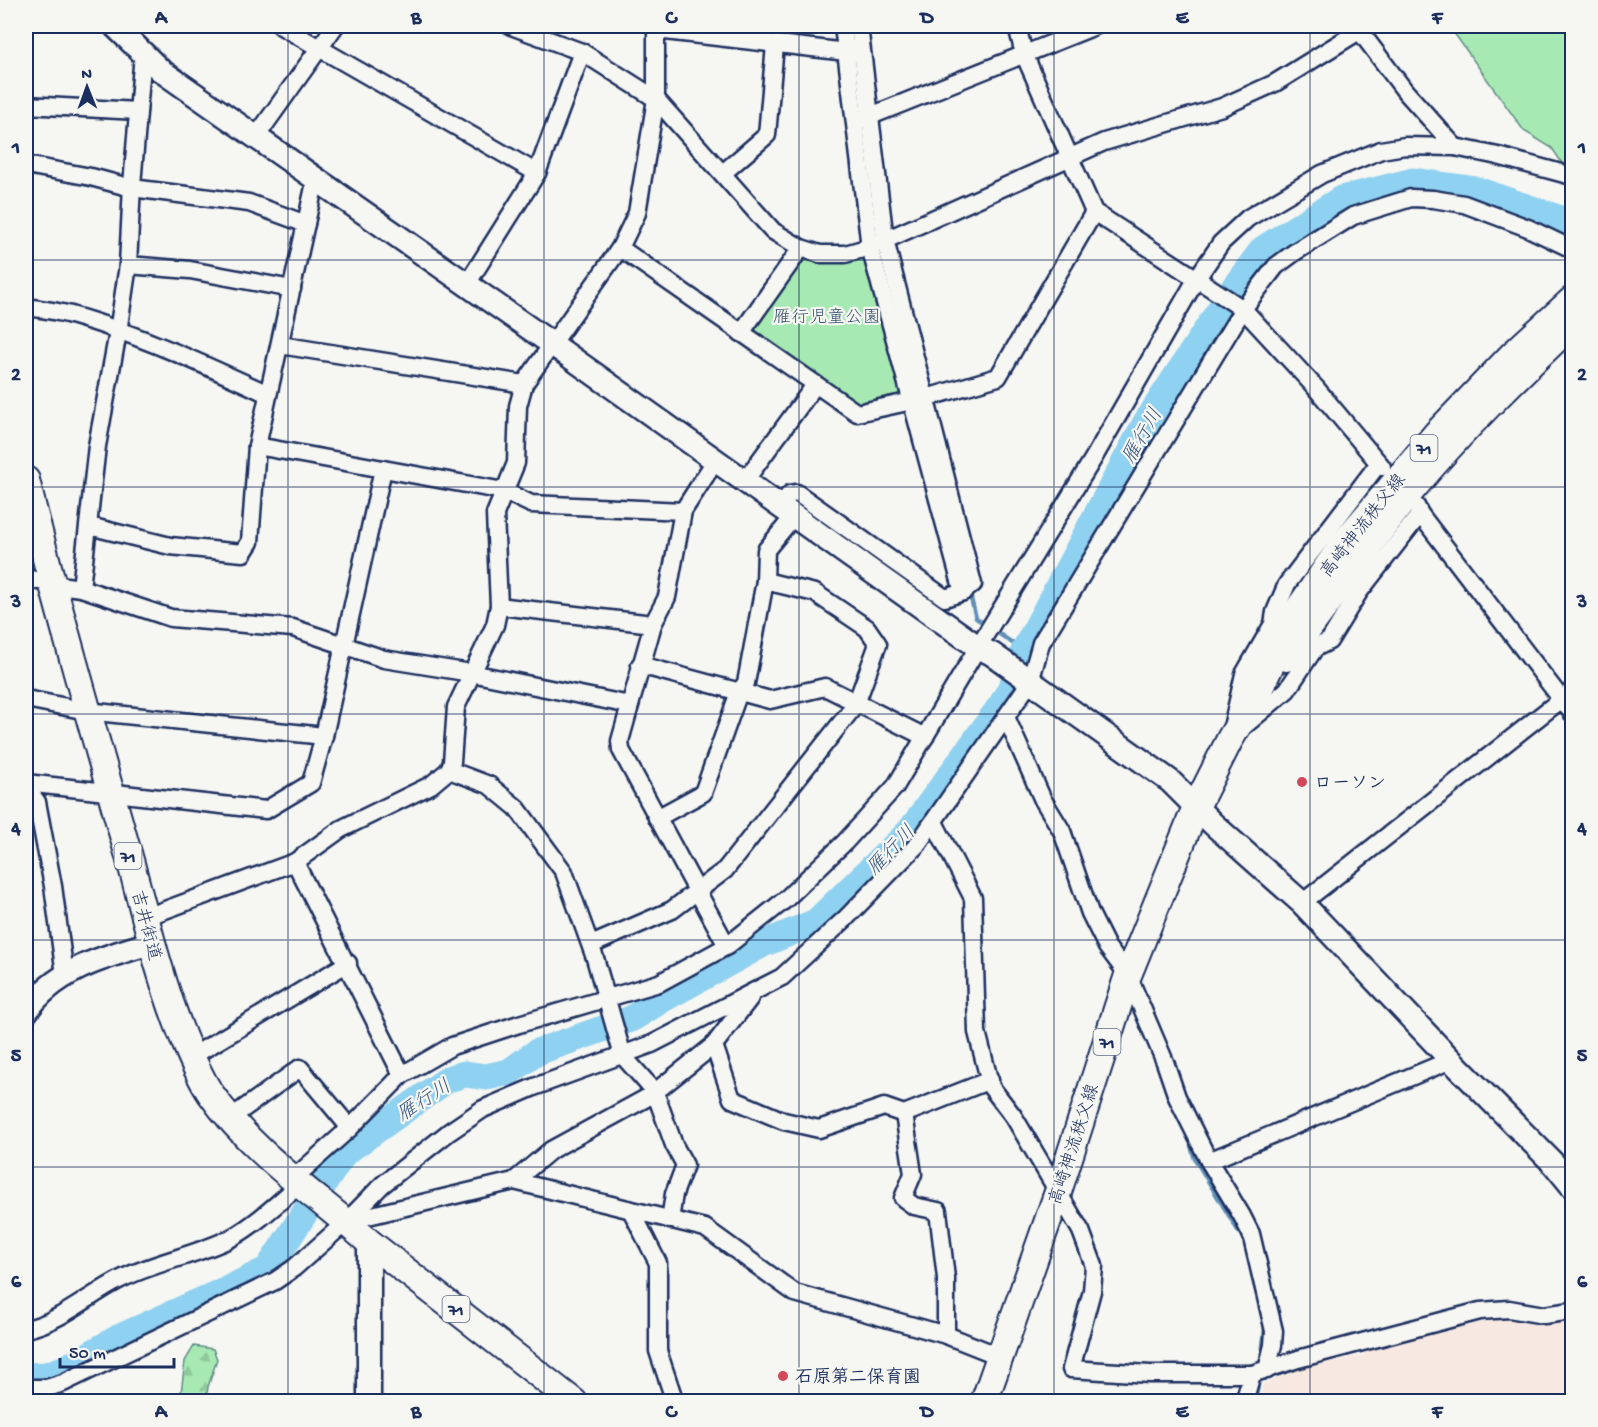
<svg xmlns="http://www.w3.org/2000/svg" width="1598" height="1427" font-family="'Gochi Hand','Klee One',sans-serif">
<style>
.built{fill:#f7e9e2}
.forest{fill:url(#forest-firs);stroke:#618c88;stroke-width:1.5}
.park{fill:#a7e9b2;stroke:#618c88;stroke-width:1.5}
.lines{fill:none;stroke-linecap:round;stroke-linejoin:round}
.stream{stroke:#6190b6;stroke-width:4.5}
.river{stroke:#8fd1f0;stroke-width:27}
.street-casing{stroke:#1b2f5e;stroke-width:21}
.secondary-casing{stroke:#1b2f5e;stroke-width:27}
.primary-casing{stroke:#1b2f5e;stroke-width:30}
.street{stroke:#f6f6f2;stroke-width:16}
.secondary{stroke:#f6f6f2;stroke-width:22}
.primary{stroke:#f6f6f2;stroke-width:26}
.grid{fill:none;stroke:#1b2f5e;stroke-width:1.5;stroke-opacity:0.55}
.poi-dot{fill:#d1495b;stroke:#f6f6f2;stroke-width:2}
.labels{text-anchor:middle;stroke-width:4.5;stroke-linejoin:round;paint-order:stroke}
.shield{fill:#f6f6f2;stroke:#5d6b8a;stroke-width:1.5}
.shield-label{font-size:16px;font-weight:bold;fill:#1b2f5e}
.park-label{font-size:18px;fill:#37546f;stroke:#f6f6f2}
.street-label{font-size:18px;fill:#1b2f5e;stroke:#f6f6f2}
.poi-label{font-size:18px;font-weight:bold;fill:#1b2f5e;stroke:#f6f6f2;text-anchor:start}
.water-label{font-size:20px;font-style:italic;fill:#385882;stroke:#f6f6f2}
.neatline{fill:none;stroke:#1b2f5e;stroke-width:2}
.grid-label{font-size:20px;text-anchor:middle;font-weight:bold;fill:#1b2f5e}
</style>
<defs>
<pattern id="forest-firs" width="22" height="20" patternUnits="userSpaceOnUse" patternTransform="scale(1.5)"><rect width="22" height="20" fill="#a7e9b2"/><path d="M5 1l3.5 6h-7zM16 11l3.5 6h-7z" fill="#8fc89c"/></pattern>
</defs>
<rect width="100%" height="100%" fill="#f6f6f2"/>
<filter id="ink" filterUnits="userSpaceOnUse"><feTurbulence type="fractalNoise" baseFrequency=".0167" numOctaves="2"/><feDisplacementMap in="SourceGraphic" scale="12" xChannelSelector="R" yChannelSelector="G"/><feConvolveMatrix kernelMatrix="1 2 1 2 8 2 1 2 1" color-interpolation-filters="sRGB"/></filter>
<g filter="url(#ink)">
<path class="built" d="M1509,1318L1533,1324L1572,1321V1401H1259L1263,1384L1303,1367L1365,1355L1364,1350L1477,1321Z"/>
<path class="forest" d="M194,1346L213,1349L217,1359L208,1387L206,1401H179L181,1393L185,1361Z"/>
<g class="park">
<path d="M1449,26H1572V178L1552,148L1524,131Z"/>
<path d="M863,257L868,260L903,388L899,395L868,404H860L754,332L752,325L801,260Z"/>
</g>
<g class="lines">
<g class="stream">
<path d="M969,591L976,618L1024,651"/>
<path d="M1191,1146L1195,1159L1239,1232"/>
<path d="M1252,1276L1257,1294"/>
<path d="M1261,1364L1265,1328"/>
<path d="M1255,1402L1260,1375"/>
</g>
<path class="river" d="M26,1376L46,1375L66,1368L120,1337L236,1285L268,1269L344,1153L448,1079L465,1074L486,1077L509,1072L537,1052L631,1019L663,999L765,943L816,922L910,831L1002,704L1014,682L1024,651L1145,424L1236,285L1263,249L1341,199L1413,181L1477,190L1572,223"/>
<defs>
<g id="street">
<path d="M281,26L537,173"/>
<path d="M511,26L582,52L656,99L773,231L801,248L820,254H845L870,247L1104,142L1222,107L1275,83L1359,31"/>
<path d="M843,26L870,247L963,592"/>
<path d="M1017,26L1024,54L1094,212L1243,309L1315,387L1382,467"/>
<path d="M1356,26L1405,91L1455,147"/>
<path d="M656,30L847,52L857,50"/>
<path d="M26,105L138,111"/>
<path d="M863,119L1095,26"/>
<path d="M256,137L335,26"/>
<path d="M26,165L91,177L132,188L249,203L306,224"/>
<path d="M723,173L767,135L775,45"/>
<path d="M620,248L857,413L926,398L998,377L1094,212"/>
<path d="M128,265L190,270L292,289"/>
<path d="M467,284L537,173L582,52"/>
<path d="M26,307C40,309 56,311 71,315C138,334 205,365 268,394"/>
<path d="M741,333L801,248"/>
<path d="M280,345L524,384"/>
<path d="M257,446L504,491L531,504L683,511"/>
<path d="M715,461L683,511L667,597L653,624L620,741L621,750L727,946"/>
<path d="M744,482L815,385"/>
<path d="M1416,506L1420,514L1572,713"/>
<path d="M779,507L790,494L797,493L945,598L963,592L973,584L885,240L859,26"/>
<path d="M89,526L170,546L243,553L250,542L257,446L316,178"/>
<path d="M26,578L52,584L81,588L171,618L293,628L384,659L471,673L630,705"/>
<path d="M765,581L766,550L793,517"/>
<path d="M81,588L97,446L118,332L128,265L132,185L143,53"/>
<path d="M499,606L653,624"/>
<path d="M640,665L770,700L825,687L925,737"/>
<path d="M26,699L87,711L324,736"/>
<path d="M1006,717L1043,800L1062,831L1090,913L1107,947L1128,975L1165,1062L1177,1097L1209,1161L1242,1216L1251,1234L1274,1331L1273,1345L1267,1370"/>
<path d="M1233,723L1244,674L1273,624L1275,612L1287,584L1379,463"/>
<path d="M1244,726L1287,690L1315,648L1329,641L1359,592L1420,514"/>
<path d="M449,770L452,762L456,707L495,625L499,606L495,514L516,463L518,406L524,384L620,248L637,213L656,99V26"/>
<path d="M26,783L266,810L311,783L324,736L383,469"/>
<path d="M26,787L37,802L53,886L65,975"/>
<path d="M934,822L973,898L977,1032L991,1087L1014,1117L1081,1231L1094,1266L1092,1291L1071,1369L1150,1374H1252L1298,1359L1480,1311L1509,1309L1544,1315L1572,1311"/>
<path d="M295,862L402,1075"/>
<path d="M1302,903L1572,691"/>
<path d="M146,917L295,862L341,829L431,785L449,770L489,785L517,808L564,872L595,958L623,1056L655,1092L674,1145L685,1165L674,1194L670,1220"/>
<path d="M591,945L672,910L725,870L856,704L878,644L867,628L815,593L765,581L746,683L739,692L703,793L657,818"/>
<path d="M714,1045L732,1099L784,1121L819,1129L884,1107L904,1114L990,1080"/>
<path d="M191,1057L348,963"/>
<path d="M904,1114L913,1174L903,1198L914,1206L938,1211L946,1278V1335"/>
<path d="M229,1119L300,1068L350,1128"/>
<path d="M1209,1161L1451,1060"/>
<path d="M293,1179L350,1128L402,1075L452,1046L519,1024L659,983L727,946L786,899L845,842L895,787L978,647L1093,459L1197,278L1221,243L1248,218L1322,174L1381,150L1405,146L1455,147L1498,156L1572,176"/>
<path d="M514,1181L551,1150L650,1096L714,1045L750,998"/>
<path d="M631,1210L658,1263V1351L675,1402"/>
<path d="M347,1221L514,1181L705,1228L795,1293L946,1335L999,1356"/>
<path d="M26,1329C60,1322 88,1296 119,1280C154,1262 195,1256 231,1238C256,1224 278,1203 300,1184"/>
<path d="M26,1388H47L63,1383L275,1281L294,1268L346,1222L382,1185L449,1132L483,1109L534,1087L652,1044L782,977L845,919L917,845L1030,682L1041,643L1243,309L1276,266L1295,252L1353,216L1411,198L1433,199L1464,204L1528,228L1572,249"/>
<path d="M1244,1402L1252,1374"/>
</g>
<g id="secondary">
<path d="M115,26L160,70L552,344L978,647L992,654L1170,781L1213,824L1302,903L1451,1060L1554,1164L1572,1186"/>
<path d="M26,1012C55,969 105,957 151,943"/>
<path d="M369,1242V1402"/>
</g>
<g id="primary">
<path d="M26,480C57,607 94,733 130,860C146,919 160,980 183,1037C191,1056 199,1077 211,1094C253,1154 315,1194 369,1242L574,1402"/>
<path d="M1286,658C1329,604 1367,545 1411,491C1461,431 1516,377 1572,324"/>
<path d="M984,1402L1058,1192L1128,975L1196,807L1230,739L1257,694L1295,614L1342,545L1437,433L1513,354L1572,300"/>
</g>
</defs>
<use href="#street" class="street-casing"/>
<use href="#secondary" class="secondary-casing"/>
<use href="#primary" class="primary-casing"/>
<use href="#street" class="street"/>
<use href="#secondary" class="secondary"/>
<use href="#primary" class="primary"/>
</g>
</g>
<path class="grid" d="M288,26V1402M544,26V1402M799,26V1402M1054,26V1402M1310,26V1402M26,260H1572M26,487H1572M26,714H1572M26,940H1572M26,1167H1572"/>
<g class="poi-dot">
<circle cx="1302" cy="782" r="6"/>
<circle cx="783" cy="1376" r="6"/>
</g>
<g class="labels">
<g class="shield">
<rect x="1410.5" y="435" width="27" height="26" rx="4.5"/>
<rect x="114.5" y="843" width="27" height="26" rx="4.5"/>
<rect x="1093.5" y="1029" width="27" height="26" rx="4.5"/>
<rect x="442.5" y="1296" width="27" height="26" rx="4.5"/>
</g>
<g class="shield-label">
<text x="1424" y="454">71</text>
<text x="128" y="862">71</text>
<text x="1107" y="1048">71</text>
<text x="456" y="1315">71</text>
</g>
<g class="park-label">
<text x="827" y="322">雁行児童公園</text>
</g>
<g class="street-label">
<text transform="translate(1362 525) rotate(-52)" y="6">高崎神流秩父線</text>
<text transform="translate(147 925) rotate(75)" y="6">吉井街道</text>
<text transform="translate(1073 1144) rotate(-72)" y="6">高崎神流秩父線</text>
</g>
<g class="poi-label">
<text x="1314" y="788">ローソン</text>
<text x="795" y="1382">石原第二保育園</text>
</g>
<g class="water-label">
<text transform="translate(1141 435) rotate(-60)" y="7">雁行川</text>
<text transform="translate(890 849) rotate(-46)" y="7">雁行川</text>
<text transform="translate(423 1099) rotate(-33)" y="7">雁行川</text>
</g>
</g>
<rect width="1598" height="1427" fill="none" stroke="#f6f6f2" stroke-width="66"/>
<g transform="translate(87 87) rotate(359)" stroke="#f6f6f2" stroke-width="4.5" paint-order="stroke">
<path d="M0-4.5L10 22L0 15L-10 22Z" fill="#1b2f5e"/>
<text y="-9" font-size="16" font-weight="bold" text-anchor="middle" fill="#1b2f5e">N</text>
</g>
<path d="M60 1358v9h114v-9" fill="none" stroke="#1b2f5e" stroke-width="3"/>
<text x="69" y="1358" font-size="18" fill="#1b2f5e" stroke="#f6f6f2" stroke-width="4.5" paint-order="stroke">50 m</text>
<rect x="33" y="33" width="1532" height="1361" class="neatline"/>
<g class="grid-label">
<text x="161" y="23">A</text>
<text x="416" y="23">B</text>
<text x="671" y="23">C</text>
<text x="927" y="23">D</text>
<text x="1182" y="23">E</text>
<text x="1437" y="23">F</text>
<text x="16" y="153">1</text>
<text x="1582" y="153">1</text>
<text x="16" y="380">2</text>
<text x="1582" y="380">2</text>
<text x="16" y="607">3</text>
<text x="1582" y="607">3</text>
<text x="16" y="834">4</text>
<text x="1582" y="834">4</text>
<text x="16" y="1061">5</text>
<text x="1582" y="1061">5</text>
<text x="16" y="1287">6</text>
<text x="1582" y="1287">6</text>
<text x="161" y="1417">A</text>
<text x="416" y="1417">B</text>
<text x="671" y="1417">C</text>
<text x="927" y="1417">D</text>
<text x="1182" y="1417">E</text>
<text x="1437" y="1417">F</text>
</g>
</svg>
